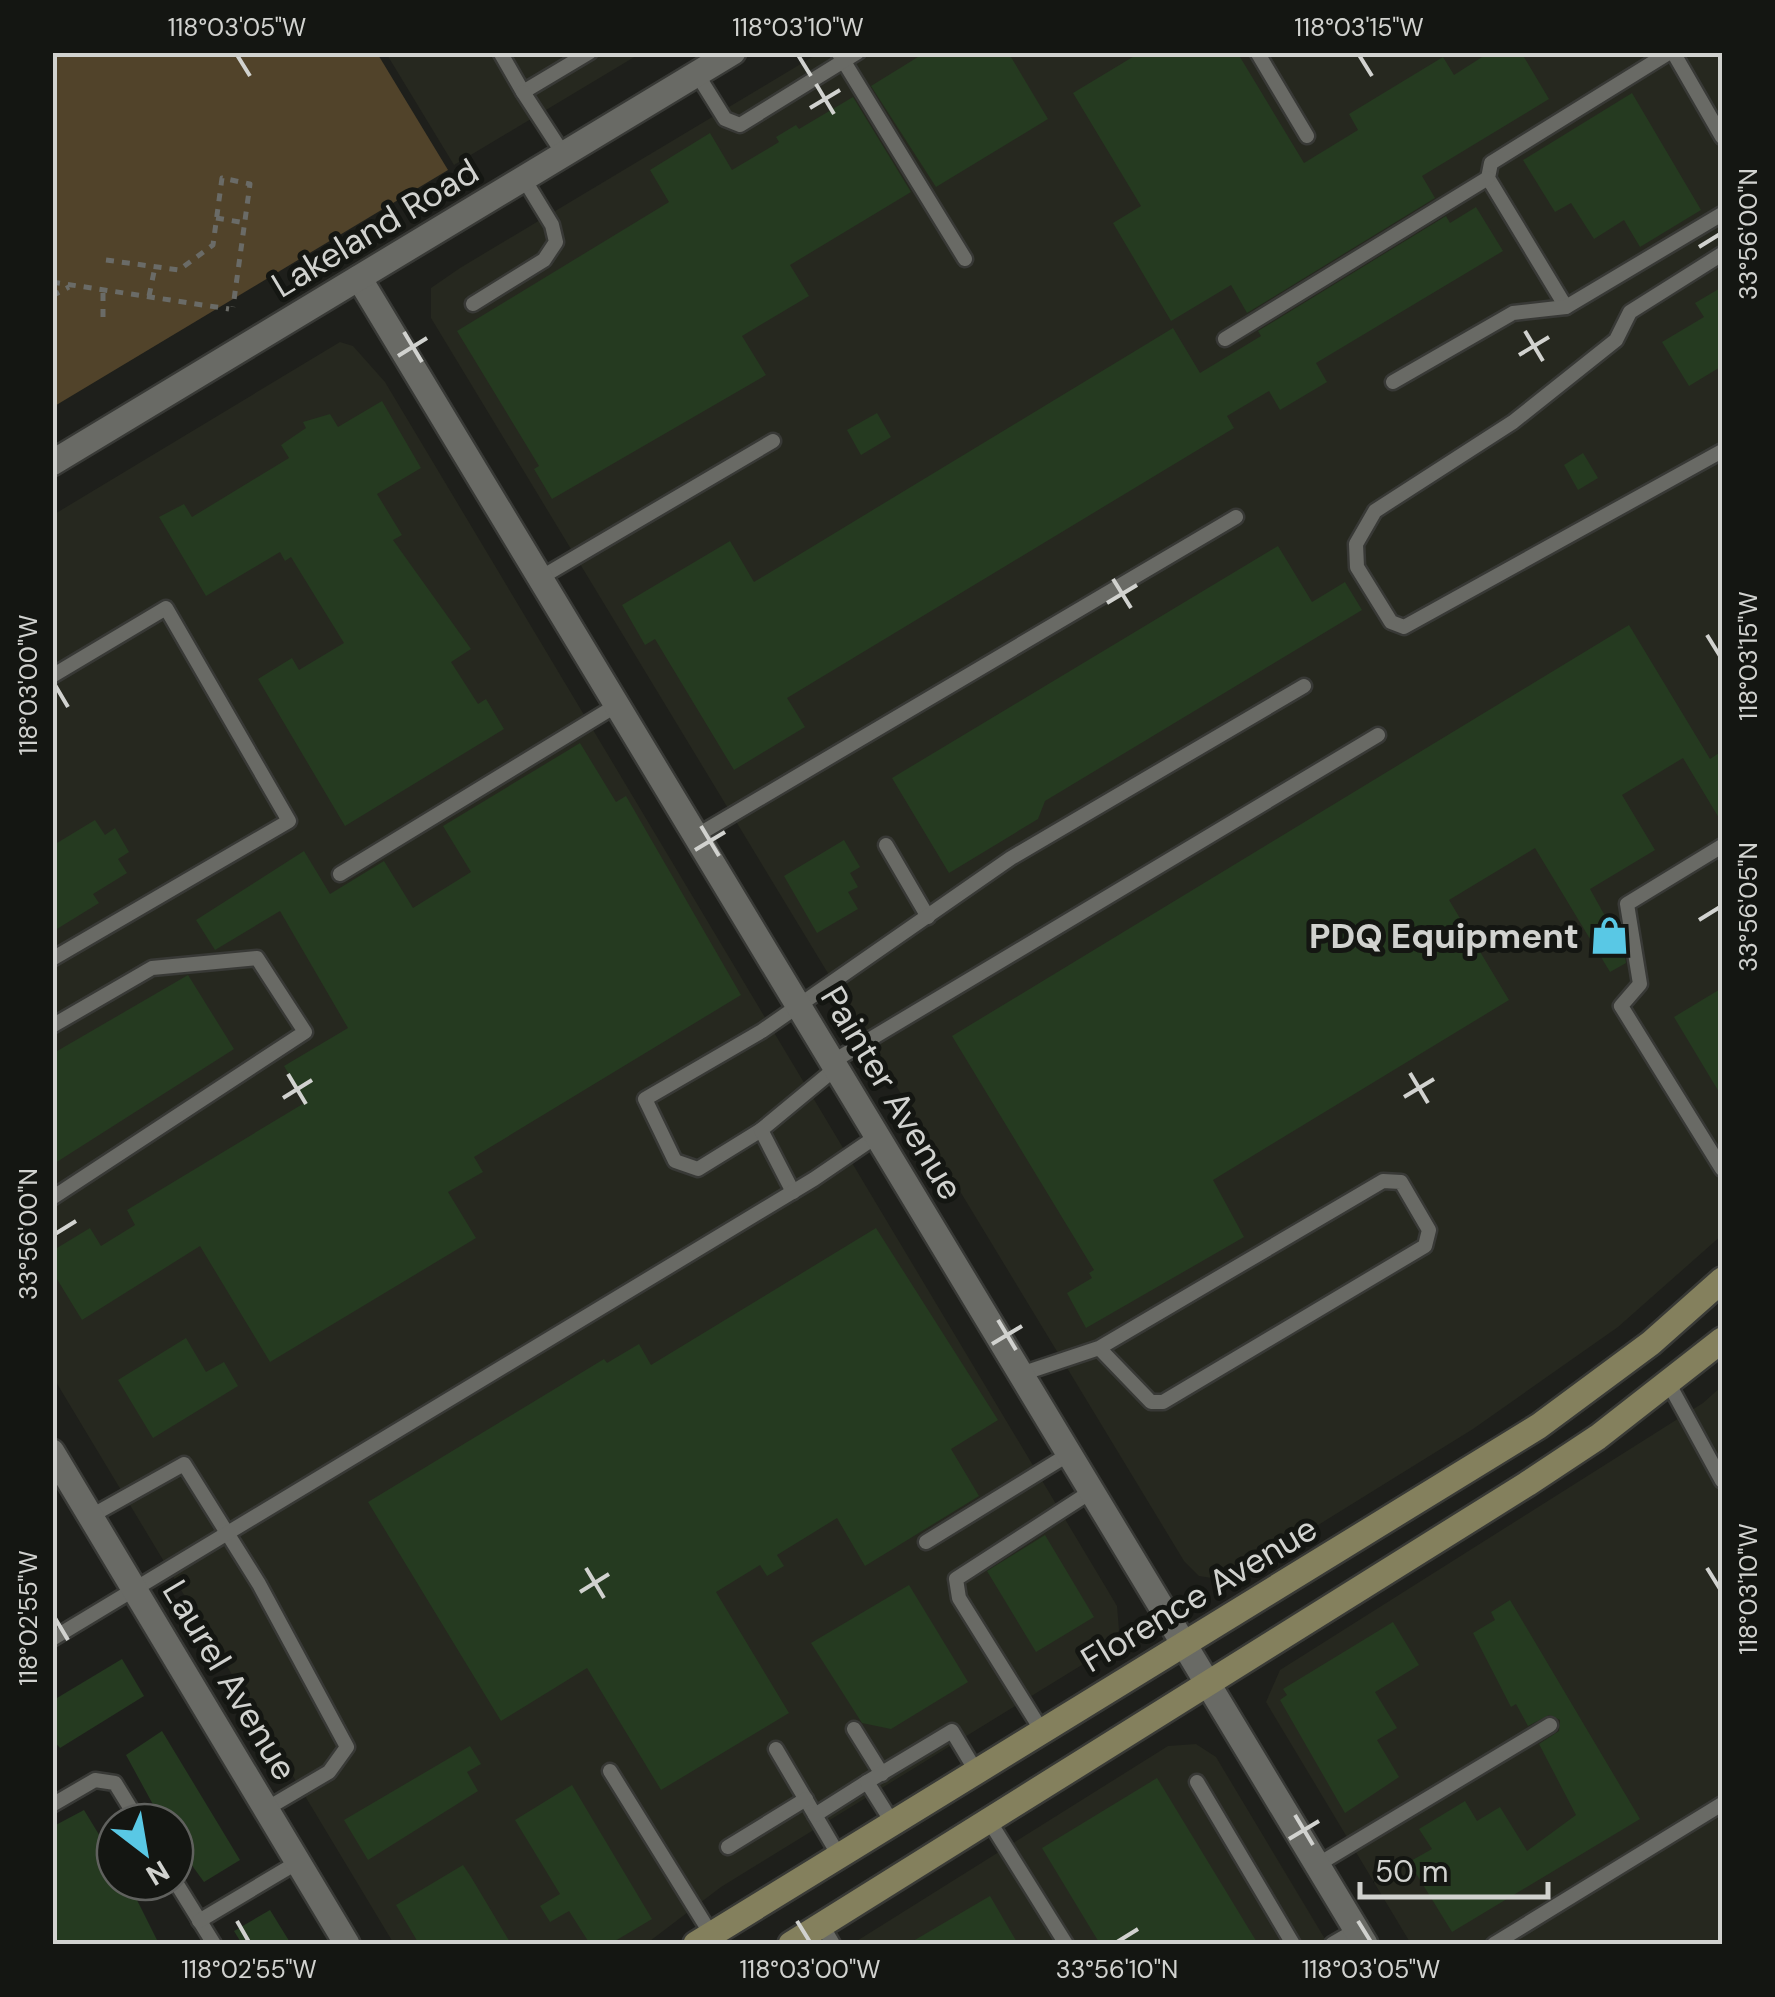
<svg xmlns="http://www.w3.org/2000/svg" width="1775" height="1997" font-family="'DM Sans',sans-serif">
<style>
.built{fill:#26281f}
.green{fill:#51432a}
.building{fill:#253a20}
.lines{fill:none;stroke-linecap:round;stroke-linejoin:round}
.service-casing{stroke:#383936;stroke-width:19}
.minor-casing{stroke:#383936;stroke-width:30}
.tertiary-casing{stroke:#383936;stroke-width:30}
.secondary-casing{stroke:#383936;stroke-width:30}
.path{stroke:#6a6b67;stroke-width:5;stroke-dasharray:8 8;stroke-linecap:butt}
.service{stroke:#696a65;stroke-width:14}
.minor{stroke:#696a65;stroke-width:25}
.tertiary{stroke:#696a65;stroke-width:25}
.secondary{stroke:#84805d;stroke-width:25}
.ticks{fill:none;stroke:#d1d2cf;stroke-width:4}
.labels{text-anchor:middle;stroke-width:10;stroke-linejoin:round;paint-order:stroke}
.street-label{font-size:35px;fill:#d1d2cf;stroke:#141612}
.poi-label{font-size:35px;font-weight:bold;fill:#d1d2cf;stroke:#141612;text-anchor:end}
.neatline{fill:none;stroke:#d1d2cf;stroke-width:4}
.ticks-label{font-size:25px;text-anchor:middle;fill:#d1d2cf}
</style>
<rect width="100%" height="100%" fill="#1e1f1b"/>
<g class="built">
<path d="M386,53H641L454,165Z"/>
<path d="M819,53L1722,56V1235L1618,1327L1473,1429L1252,1566L1218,1579L1199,1576L1184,1561L431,318V288L460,268Z"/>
<path d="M340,342L353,346L385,382L1117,1606L1119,1630L1111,1647L721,1887L646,1944H394L53,1377V515Z"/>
<path d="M1722,1386V1944H1411L1266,1702L1280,1670L1703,1403Z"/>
<path d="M1196,1744L1216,1757L1328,1944H852L1168,1746Z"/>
</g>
<path class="green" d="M52,53H377L448,170L53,407Z"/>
<g class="building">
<path d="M926,52H1008L1048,119L936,187L871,86Z"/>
<path d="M1141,52H1237L1304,163L1358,130L1349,114L1443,57L1454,75L1490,52H1521L1549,99L1422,176L1435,198L1247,313L1231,285L1171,321L1113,223L1141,206L1073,93Z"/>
<path d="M1632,93L1701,210L1640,247L1624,220L1594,239L1571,203L1555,212L1523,160Z"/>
<path d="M853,97L911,192L790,265L809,296L742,336L766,375L552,499L534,469L539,466L457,331L669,202L650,170L710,133L732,170L779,142L776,137L796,125L799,129Z"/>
<path d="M1476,207L1503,251L1316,363L1327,382L1280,410L1269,391L1227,416L1234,428L787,698L805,727L734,770L655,639L645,645L622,605L730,541L754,582L1173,328L1200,373L1261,336L1258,331L1446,216L1450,223Z"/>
<path d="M1722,287V366L1689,386L1662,342L1704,317L1695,303Z"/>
<path d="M382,401L421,468L377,494L402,535L393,540L471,649L451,662L478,704L486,699L504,729L345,826L258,679L292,658L299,670L344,643L291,557L285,561L280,552L206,596L159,517L184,504L192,517L289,458L281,445L306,428L303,422L330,414L338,427Z"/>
<path d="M877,413L891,437L861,455L847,430Z"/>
<path d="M1583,453L1598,478L1578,490L1564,465Z"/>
<path d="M1278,546L1312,602L1345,582L1362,610L1045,801L1038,819L949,873L892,778Z"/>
<path d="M1629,625L1710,759L1722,751V823L1683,758L1622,795L1655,850L1590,889L1624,950L1626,963L1610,972L1535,848L1449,900L1509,1000L1213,1180L1244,1237L1086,1328L1067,1293L1092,1278L1089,1273L1094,1270L952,1036Z"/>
<path d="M580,743L616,802L626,796L741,995L474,1157L483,1172L448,1192L476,1238L270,1362L200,1246L82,1320L52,1271V1251L90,1228L101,1246L135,1225L127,1210L306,1102L284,1066L348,1028L280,911L215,950L196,920L304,851L330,894L384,861L413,908L471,872L443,826Z"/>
<path d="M95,820L105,835L115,828L129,852L118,859L127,873L93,894L99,903L52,932V846Z"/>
<path d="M844,840L860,867L850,873L858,887L848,892L858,909L817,933L784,876Z"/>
<path d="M188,975L234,1049L52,1165V1054Z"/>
<path d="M1722,988V1097L1674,1017Z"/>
<path d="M876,1228L998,1420L951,1449L979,1496L865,1566L837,1518L777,1555L784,1566L767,1576L760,1565L716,1592L789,1713L661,1790L587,1668L501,1721L368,1502L604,1359L607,1363L639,1344L651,1365Z"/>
<path d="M186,1338L206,1372L224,1362L238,1386L153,1438L118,1380Z"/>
<path d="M1045,1535L1094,1617L1036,1652L987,1571Z"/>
<path d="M909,1585L968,1682L891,1729L862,1723L811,1643Z"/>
<path d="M1510,1600L1640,1819L1452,1932L1409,1862L1432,1849L1419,1829L1465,1801L1477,1821L1500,1807L1527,1851L1576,1815L1539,1744L1559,1731L1560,1720L1549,1715L1528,1726L1516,1704L1511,1707L1473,1633L1495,1620L1491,1612Z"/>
<path d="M1393,1622L1419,1665L1375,1692L1397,1728L1377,1740L1399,1777L1345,1813L1280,1700L1287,1695L1283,1689Z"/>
<path d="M122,1659L144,1696L60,1748L52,1739V1701Z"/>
<path d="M162,1731L240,1860L204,1882L175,1842V1822H167L156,1810L126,1755Z"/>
<path d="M470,1746L481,1764L467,1772L478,1791L368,1860L344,1820Z"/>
<path d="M1157,1778L1258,1944H1100L1042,1848Z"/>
<path d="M572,1785L652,1919L610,1944H590L569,1911L550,1922L540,1906L560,1894L515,1820Z"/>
<path d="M84,1810L115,1861V1882H128L159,1944H52V1827Z"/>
<path d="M463,1865L471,1877L511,1944H419L396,1905Z"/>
<path d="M990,1896L1018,1944H908Z"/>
<path d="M270,1910L291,1944H242L234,1931Z"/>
</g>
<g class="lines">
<defs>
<g id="service">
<path d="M500,52L523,92L590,52"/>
<path d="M838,52L965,259"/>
<path d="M1257,52L1307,136"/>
<path d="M1673,52L1722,137"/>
<path d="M697,74L725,119L740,125L858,52"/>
<path d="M523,92L564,155"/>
<path d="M1722,254L1630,312L1616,340L1513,422L1375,511L1356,544L1357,567L1391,622L1404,627L1722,451"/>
<path d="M473,304L544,260L556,242L552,225L524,179"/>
<path d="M1566,307L1488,178L1491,163L1670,52"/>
<path d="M1225,339L1488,178"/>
<path d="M1393,382L1513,313L1566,307L1722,214"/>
<path d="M540,578L773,441"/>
<path d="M52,676L166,608L289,821L52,959"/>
<path d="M696,836L1236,517"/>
<path d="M886,845L928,917"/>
<path d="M1722,846L1627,904L1640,984L1621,1006L1722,1169"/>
<path d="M340,874L617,705"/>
<path d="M52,1026L152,968L257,958L305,1032L52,1198"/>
<path d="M832,1062L1378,735"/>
<path d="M761,1130L698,1169L675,1161L645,1099L762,1031L1011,858L1304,686"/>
<path d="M793,1192L761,1130L836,1068"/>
<path d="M1021,1374L1099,1348L1383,1181L1401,1182L1429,1230L1425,1246L1163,1402H1151L1099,1348"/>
<path d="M1669,1384L1722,1481"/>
<path d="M91,1516L184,1464L259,1584L347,1747L329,1772L266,1809"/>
<path d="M926,1542L1069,1454"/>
<path d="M52,1639L814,1179L877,1136"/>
<path d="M854,1729L882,1774"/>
<path d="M1042,1731L959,1598L956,1579L1092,1491"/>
<path d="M776,1749L838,1854"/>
<path d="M610,1771L711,1934"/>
<path d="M1197,1782L1293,1944"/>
<path d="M52,1805L95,1780L115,1783L139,1822"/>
<path d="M815,1815L867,1782"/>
<path d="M988,1819L1066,1944"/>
<path d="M892,1822L867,1782L952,1731L976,1771"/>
<path d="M728,1847L806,1799"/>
<path d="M1317,1865L1550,1725"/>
<path d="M175,1881L214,1944"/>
<path d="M199,1921L298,1862"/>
<path d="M822,1925L833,1944"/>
<path d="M1332,1944L1356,1930"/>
<path d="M1494,1944L1722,1804"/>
</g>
<path id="minor" d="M52,1452L347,1944"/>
<g id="tertiary">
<path d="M359,278L1365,1944"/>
<path d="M52,463L733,52"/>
</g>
<g id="secondary">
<path d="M696,1944L1539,1426L1651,1343L1722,1280"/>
<path d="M791,1944L1527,1484L1598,1437L1722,1340"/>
</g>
</defs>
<use href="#service" class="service-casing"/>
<use href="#minor" class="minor-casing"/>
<use href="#tertiary" class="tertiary-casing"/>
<use href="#secondary" class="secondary-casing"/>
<g class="path">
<path d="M216,218L246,223"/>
<path d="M106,260L179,270L213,245L222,178L250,184L233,307"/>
<path d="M52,282L229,309"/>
<path d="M52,296L69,287"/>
<path d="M149,296L155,267"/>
<path d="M103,317V292"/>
</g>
<use href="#service" class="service"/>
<use href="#minor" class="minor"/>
<use href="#tertiary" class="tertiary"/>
<use href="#secondary" class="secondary"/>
</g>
<path class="ticks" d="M237,55L250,76M798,55L811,76M1359,55L1372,76M816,84L834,114M810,108L840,90M1699,247L1720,234M1525,331L1543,361M404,332L422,362M1519,355L1549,337M398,356L427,338M1113,579L1131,608M1107,603L1137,585M1707,635L1720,656M55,685L68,707M701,826L719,856M695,850L725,832M1699,920L1720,907M1410,1073L1428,1103M288,1074L306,1104M1404,1097L1434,1079M283,1098L312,1080M55,1234L76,1221M998,1320L1016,1350M992,1344L1022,1326M586,1568L604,1598M1707,1568L1720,1589M580,1592L609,1574M55,1618L68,1640M1295,1815L1313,1845M1289,1839L1319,1821M237,1921L249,1942M797,1921L810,1942M1358,1921L1371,1942M1117,1942L1138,1929"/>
<defs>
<symbol id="shop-bare" viewBox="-9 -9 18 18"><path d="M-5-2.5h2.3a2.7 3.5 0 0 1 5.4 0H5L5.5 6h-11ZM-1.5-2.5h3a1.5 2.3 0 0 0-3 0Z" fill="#59c8e5" stroke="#141612" stroke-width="2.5" paint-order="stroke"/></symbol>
</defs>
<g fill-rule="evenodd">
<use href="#shop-bare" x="1582" y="908" width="55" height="55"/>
</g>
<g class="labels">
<g class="street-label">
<text transform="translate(375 228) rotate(-31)" y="12">Lakeland Road</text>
<text transform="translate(892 1093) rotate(59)" y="12">Painter Avenue</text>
<text transform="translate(1199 1594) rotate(-31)" y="12">Florence Avenue</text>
<text transform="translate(230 1680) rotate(59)" y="12">Laurel Avenue</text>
</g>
<g class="poi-label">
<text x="1579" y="948">PDQ Equipment</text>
</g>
</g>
<rect width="1775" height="1997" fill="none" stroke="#141612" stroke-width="110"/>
<g transform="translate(145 1852) rotate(149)"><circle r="48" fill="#141612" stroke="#60615e" stroke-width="2.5"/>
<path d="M0-8L18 38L0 25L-18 38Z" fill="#59c8e5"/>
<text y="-15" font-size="28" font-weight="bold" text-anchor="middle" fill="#d1d2cf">N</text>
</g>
<path d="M1360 1882v15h188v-15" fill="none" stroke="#d1d2cf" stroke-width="5"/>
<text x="1375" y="1882" font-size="30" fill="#d1d2cf" stroke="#141612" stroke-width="8" paint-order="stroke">50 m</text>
<rect x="55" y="55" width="1665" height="1887" class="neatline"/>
<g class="ticks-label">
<text x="237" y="36">118°03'05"W</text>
<text x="798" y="36">118°03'10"W</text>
<text x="1359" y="36">118°03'15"W</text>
<text transform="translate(1748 234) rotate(-90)" y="9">33°56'00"N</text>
<text transform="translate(1748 656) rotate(-90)" y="9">118°03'15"W</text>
<text transform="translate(28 685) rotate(-90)" y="9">118°03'00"W</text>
<text transform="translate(1748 907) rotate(-90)" y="9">33°56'05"N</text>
<text transform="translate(28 1234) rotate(-90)" y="9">33°56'00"N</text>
<text transform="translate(1748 1589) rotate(-90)" y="9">118°03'10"W</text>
<text transform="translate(28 1618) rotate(-90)" y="9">118°02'55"W</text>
<text x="249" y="1978">118°02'55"W</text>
<text x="810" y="1978">118°03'00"W</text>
<text x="1117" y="1978">33°56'10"N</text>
<text x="1371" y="1978">118°03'05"W</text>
</g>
</svg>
